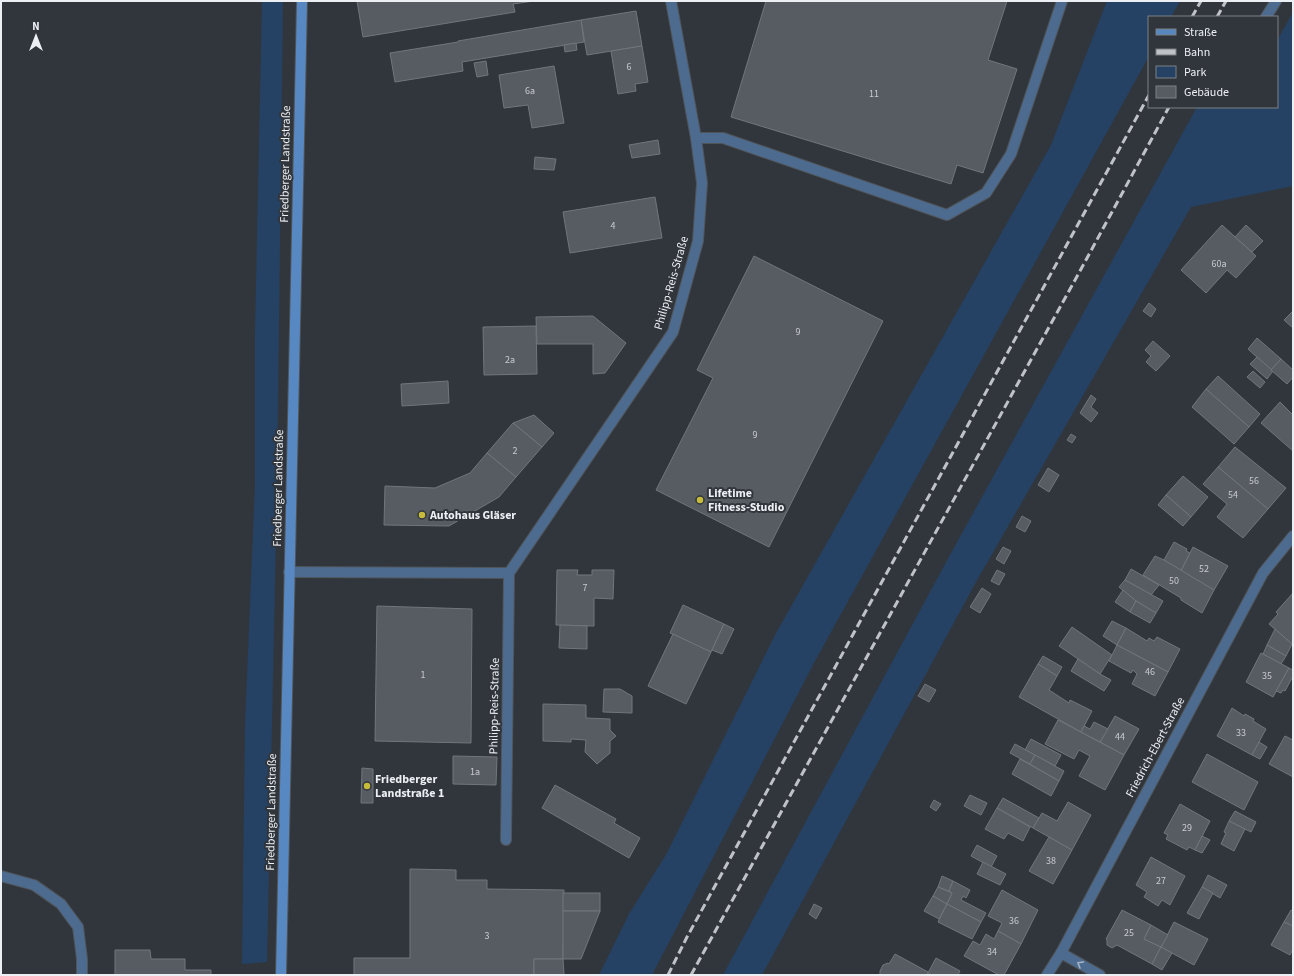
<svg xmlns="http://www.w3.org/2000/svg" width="1294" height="976" font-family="'Source Sans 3',sans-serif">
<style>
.green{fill:#254264}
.building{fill:#575c63;stroke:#71767d}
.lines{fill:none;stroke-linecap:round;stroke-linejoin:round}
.service-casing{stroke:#4f5459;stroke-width:12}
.minor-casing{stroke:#4f5459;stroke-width:12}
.secondary-casing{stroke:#4f5459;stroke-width:12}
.service{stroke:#4d6b8f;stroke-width:10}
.minor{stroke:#4d6b8f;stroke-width:10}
.secondary{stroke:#5888c1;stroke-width:10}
.rail{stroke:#bfc2c7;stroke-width:3;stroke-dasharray:8 4;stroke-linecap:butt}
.oneway{stroke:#a4b4c6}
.poi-dot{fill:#c7bb3c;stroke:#31363c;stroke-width:1.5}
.labels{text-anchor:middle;stroke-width:4;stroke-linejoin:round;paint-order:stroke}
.number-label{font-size:10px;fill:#c7cacf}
.street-label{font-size:12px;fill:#eceff3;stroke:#31363c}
.poi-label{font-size:12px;font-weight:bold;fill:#eceff3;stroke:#31363c;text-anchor:start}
</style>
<rect width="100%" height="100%" fill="#31363c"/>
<g class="green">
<path d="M262,1H283L277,487L267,962L242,964L245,725L255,485V332Z"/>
<path d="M1107,1H1180L1171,17H1149V56L815,661L652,975H599L629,914L667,853L775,635L1051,145Z"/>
<path d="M1293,12V186L1191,207L976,582L762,975H723L950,555L1197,107H1277V41Z"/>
</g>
<g class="building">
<path d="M357,1H534L513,4L515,12L363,37Z"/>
<path d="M766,1H1007L988,60L1017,69L983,173L957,165L951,184L731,117Z"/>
<path d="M636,11L642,46L587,55L581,20Z"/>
<path d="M581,20L584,42L462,62L463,71L395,82L390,53L458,42V41Z"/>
<path d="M576,43L577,50L565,52L564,45Z"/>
<path d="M642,46L648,82L635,84L636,91L618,94L611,51Z"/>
<path d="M486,61L488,75L477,77L474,63Z"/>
<path d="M554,66L564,123L532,128L528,105L504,108L499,75Z"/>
<path d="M658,140L660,154L632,158L629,145Z"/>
<path d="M535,157L556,159L554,170L534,169Z"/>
<path d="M655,197L662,238L570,253L563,212Z"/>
<path d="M1222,225L1256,256L1236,278L1227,270L1206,293L1181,270Z"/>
<path d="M1246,225L1263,241L1252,252L1235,237Z"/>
<path d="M754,256L883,321L769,547L656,490L713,378L697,370Z"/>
<path d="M1149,303L1156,309L1151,317L1143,311Z"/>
<path d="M1293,311V328L1284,320Z"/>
<path d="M593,316L626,343L605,373L593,374V344H537L536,317Z"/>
<path d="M536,326L537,374L484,375L483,327Z"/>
<path d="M1257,338L1281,359L1271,370L1248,349Z"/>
<path d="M1153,341L1170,356L1156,371L1146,362L1151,356L1145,350Z"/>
<path d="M1257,357L1273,371L1267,379L1250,364Z"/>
<path d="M1281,359L1293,370V377L1287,384L1271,370Z"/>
<path d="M1253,371L1265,382L1260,388L1247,377Z"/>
<path d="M1218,376L1260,414L1249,427L1206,389Z"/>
<path d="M448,381L449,403L402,406L401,384Z"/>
<path d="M1206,389L1249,427L1234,444L1192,407Z"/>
<path d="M1091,395L1096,399L1091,407L1098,413L1091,422L1080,413Z"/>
<path d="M1280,402L1293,415V451L1261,423Z"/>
<path d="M534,415L554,433L542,447L513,423Z"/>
<path d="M513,423L542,447L516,477L487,453Z"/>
<path d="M1071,434L1076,437L1072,443L1067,440Z"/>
<path d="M1235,447L1286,488L1268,509L1218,467Z"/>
<path d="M487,453L516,477L499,497L449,526L384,525L385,486L435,488L470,473Z"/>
<path d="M1218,467L1268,509L1243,538L1217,517L1227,504L1203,484Z"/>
<path d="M1048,468L1059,475L1049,492L1038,485Z"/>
<path d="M1183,476L1208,497L1191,517L1166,495Z"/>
<path d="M1166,495L1191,517L1183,526L1158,505Z"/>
<path d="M1022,516L1031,521L1025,532L1016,527Z"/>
<path d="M1174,542L1187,549L1186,551L1190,553L1181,571L1164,560Z"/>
<path d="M1003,547L1011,551L1004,564L996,559Z"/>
<path d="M1193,547L1228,566L1214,590L1181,571Z"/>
<path d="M1155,556L1164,560L1214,590L1202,613L1181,600V598L1143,575Z"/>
<path d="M1131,569L1159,585L1151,595L1125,580Z"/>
<path d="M557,570H578L577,575H592V570H614L613,599L594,598V626L556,625Z"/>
<path d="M997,570L1005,574L999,585L991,581Z"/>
<path d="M1125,580L1163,601L1156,613L1136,601L1119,587Z"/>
<path d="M982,588L991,594L980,613L970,607Z"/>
<path d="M1123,590L1136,601L1130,612L1115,602Z"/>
<path d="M1293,593V645L1269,624L1278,614L1276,612Z"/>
<path d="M1136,601L1156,613L1150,623L1130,612Z"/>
<path d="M683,605L724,624L711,652L670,633Z"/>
<path d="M377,606L472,609L471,743L375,741Z"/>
<path d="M1112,621L1126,628L1117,645L1103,636Z"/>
<path d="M724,624L734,629L722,654L712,650Z"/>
<path d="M560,625L587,626V649L559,648Z"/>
<path d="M1072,627L1112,655L1100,674L1059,646Z"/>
<path d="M1126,628L1147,641L1149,638L1154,641L1157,637L1180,649L1168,672L1117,645Z"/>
<path d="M1275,629L1292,644L1286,656L1267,645Z"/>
<path d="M673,634L711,652L686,704L648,686Z"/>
<path d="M1117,645L1168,672L1155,696L1132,684L1137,674L1133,670L1131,673L1109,661Z"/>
<path d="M1267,645L1286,656L1281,664L1263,654Z"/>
<path d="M1261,653L1289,668L1273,697L1246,682Z"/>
<path d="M1043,656L1062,667L1057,676L1038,664Z"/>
<path d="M1078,659L1100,674L1111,680L1104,691L1071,671Z"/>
<path d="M1038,664L1057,676L1049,690L1069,703L1070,700L1092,711L1081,732L1019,697Z"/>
<path d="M1289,668L1293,670V676L1285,691L1283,690L1281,693L1276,691Z"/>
<path d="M925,684L936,690L929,702L918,696Z"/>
<path d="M604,689H620L632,696V713L603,712Z"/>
<path d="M543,704L586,705V718L610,719V730L616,736L610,741V753L597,764L585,752L586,740L571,739V742L543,741Z"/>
<path d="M1232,708L1244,716L1245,714L1254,719L1253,721L1266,729L1252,755L1217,736Z"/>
<path d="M1115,716L1139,729L1124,755L1100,742Z"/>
<path d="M1058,720L1124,755L1105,790L1079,776L1090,756L1079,750L1074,759L1045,744Z"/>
<path d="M1094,722L1108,729L1100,742L1081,732L1084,726L1090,729Z"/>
<path d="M1285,736L1293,740V777L1269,764Z"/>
<path d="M1031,739L1061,755L1055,766L1025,750Z"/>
<path d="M1259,742L1267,747L1260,759L1252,755Z"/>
<path d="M1015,744L1035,755L1030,764L1010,753Z"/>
<path d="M1207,754L1258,782L1244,810L1192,782Z"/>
<path d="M1035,755L1064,771L1059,781L1030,764Z"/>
<path d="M453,756L497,757L496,785L453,784Z"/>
<path d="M1020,759L1059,781L1051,796L1012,774Z"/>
<path d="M362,768L373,769V803H361Z"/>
<path d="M555,785L616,819L614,823L640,838L629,858L542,808Z"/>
<path d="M970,795L987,803L981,815L964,806Z"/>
<path d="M1003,798L1039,818L1033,828L997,808Z"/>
<path d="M934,800L941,804L936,811L930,807Z"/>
<path d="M1068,802L1091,815L1072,850L1033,828L1042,813L1057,821Z"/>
<path d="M1180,804L1210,821L1195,850L1189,847L1187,850L1166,839L1168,835L1164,833Z"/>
<path d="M997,808L1030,827L1023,841L1008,833L1004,839L985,829Z"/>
<path d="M1235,811L1256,822L1251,832L1229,821Z"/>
<path d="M1229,821L1245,829L1234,851L1221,844L1226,833L1224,832Z"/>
<path d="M1202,836L1210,840L1202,853L1195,850Z"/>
<path d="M1049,837L1072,850L1053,884L1029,871Z"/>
<path d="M977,845L997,856L991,867L971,856Z"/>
<path d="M1151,857L1185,876L1170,905L1162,900L1158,906L1144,897L1147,892L1136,885Z"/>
<path d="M983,862L1006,874L1000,885L977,874Z"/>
<path d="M410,869L456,870V880H487V889L564,890L563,959H534V975H354V958H410Z"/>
<path d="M1208,875L1227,885L1220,898L1202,887Z"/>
<path d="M942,876L953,881L949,891L938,887Z"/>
<path d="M953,881L970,890L966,898L963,896L961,900L986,913L981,922L947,904L952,893L949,891Z"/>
<path d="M938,887L952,893L947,904L933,896Z"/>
<path d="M1202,887L1213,893L1199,919L1187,913Z"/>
<path d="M1002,890L1038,910L1021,944L998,931L1002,923L988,916Z"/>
<rect x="563" y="893" width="37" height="18"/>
<path d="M933,896L947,904L939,919L924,911Z"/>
<path d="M814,904L822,908L816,919L809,914Z"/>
<path d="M947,904L981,922L972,939L938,922Z"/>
<path d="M1122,910L1151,925L1144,939L1161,947L1152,964L1117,945L1112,948L1107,945V940L1106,939Z"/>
<path d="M1291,910L1293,911V926L1284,922Z"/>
<path d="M563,911H600L581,959H563Z"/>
<path d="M1174,922L1208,939L1194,965L1161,947Z"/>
<path d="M1284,922L1293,926V949L1290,955L1271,945Z"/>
<path d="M1151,925L1168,935L1161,947L1144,939Z"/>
<path d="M998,931L1021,944L1004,975H999L964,956L973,941L980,945L986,934L994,939Z"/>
<path d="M1161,947L1172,953L1162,970L1152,964Z"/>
<path d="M115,950H150L151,959H185V970H211V975H115Z"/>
<path d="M895,954L928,972L927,975H880V971L883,965L888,963L889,964Z"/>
<path d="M936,958L960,971L958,975H932L928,973Z"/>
<path d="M534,959H563L564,975H534Z"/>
</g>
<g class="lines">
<defs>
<g id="service">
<path d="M1266,17L1276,1"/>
<path d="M696,138H723L947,215L986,193L1011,154L1062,1"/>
</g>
<g id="minor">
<path d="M289,572L509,573L673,332L698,241L702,183L696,138L671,1"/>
<path d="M506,840L509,573"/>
<path d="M1,876L34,885L61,904L78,927L82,959V975"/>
<path d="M1061,953L1100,975"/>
<path d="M1047,975L1061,953L1263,573L1293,536"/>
</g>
<path id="secondary" d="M281,975L302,1"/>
</defs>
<use href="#service" class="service-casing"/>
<use href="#minor" class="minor-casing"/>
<use href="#secondary" class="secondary-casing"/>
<use href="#service" class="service"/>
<use href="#minor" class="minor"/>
<use href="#secondary" class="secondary"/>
<g class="rail">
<path d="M1192,17L1201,1"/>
<path d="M1217,17L1226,1"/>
<path d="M668,975L687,937L1149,95"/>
<path d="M691,975L1074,282L1169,107"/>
</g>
</g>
<defs><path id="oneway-chevron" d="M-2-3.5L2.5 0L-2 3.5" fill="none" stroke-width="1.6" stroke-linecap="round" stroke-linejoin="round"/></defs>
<use class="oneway" href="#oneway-chevron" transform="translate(1080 964) rotate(-150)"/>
<g class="poi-dot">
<circle cx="700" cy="500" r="4"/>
<circle cx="422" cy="515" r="4"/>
<circle cx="367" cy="786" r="4"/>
</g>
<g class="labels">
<g class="number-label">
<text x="629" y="70">6</text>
<text x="530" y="94">6a</text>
<text x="874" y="97">11</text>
<text x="613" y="229">4</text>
<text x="1219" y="267">60a</text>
<text x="798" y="335">9</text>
<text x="510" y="363">2a</text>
<text x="755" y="438">9</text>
<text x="515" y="454">2</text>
<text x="1254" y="484">56</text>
<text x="1233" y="498">54</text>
<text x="1204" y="572">52</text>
<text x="1174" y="584">50</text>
<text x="585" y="591">7</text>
<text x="1150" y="675">46</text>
<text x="423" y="678">1</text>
<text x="1267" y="679">35</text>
<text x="1241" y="736">33</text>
<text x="1120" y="740">44</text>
<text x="475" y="775">1a</text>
<text x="1187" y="831">29</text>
<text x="1051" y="864">38</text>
<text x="1161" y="884">27</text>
<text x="1014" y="924">36</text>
<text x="1129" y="936">25</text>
<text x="487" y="939">3</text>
<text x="992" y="955">34</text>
</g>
<g class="street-label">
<text transform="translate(285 164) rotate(-89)" y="4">Friedberger Landstraße</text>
<text transform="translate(671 283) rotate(-74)" y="4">Philipp-Reis-Straße</text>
<text transform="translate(278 488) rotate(-89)" y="4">Friedberger Landstraße</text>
<text transform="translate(494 706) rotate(-89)" y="4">Philipp-Reis-Straße</text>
<text transform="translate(1155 747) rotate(-62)" y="4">Friedrich-Ebert-Straße</text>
<text transform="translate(271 812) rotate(-89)" y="4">Friedberger Landstraße</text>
</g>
<g class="poi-label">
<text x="708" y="497">Lifetime<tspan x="708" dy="14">Fitness-Studio</tspan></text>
<text x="430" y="519">Autohaus Gläser</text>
<text x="375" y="783">Friedberger<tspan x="375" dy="14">Landstraße 1</tspan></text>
</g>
</g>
<rect width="1294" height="976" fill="none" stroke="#eceff3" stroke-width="4"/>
<rect x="1148" y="16" width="130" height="92" fill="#31363c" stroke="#7c8085"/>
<rect x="1156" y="29" width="20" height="6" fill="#5888c1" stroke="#7c8085"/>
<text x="1184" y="36" font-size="12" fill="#eceff3">Straße</text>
<rect x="1156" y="49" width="20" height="6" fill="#bfc2c7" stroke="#7c8085"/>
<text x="1184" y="56" font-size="12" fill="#eceff3">Bahn</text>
<rect x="1156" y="66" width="20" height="12" fill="#254264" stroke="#7c8085"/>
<text x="1184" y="76" font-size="12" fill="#eceff3">Park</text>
<rect x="1156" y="86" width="20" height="12" fill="#575c63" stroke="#7c8085"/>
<text x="1184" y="96" font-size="12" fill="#eceff3">Gebäude</text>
<g transform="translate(36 36)" stroke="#31363c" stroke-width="3" paint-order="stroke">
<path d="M0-3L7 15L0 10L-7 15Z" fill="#eceff3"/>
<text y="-6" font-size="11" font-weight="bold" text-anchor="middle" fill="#eceff3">N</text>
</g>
</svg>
